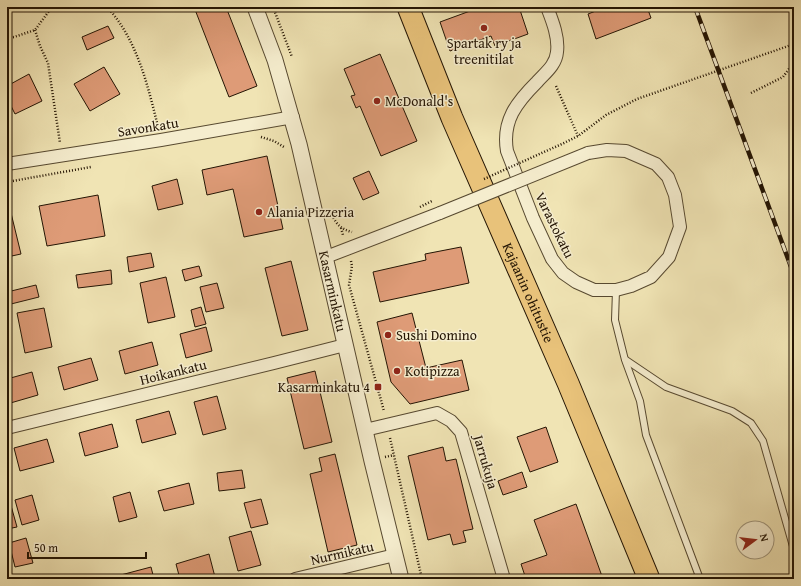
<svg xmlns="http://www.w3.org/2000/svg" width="801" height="586" font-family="'Gentium Book Plus',serif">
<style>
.building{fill:#de9b77;stroke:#241504}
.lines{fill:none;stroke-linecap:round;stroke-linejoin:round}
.service-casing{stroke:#574930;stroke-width:8}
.minor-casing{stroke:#574930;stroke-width:14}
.tertiary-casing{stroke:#574930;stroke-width:17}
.trunk-casing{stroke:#241504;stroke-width:23}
.path{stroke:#241504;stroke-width:2.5;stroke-dasharray:1 2;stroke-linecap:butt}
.service{stroke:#f5edce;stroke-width:6}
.minor{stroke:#f5edce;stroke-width:12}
.tertiary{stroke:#f5edce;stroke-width:15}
.trunk{stroke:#e8c27a;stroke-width:21}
.rail-casing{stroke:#241504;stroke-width:4.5}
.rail{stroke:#f5edce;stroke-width:3;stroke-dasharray:9;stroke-linecap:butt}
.minor-bridge-casing{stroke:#574930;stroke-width:14;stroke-linecap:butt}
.path-bridge{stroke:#241504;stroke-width:2.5;stroke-dasharray:1 2;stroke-linecap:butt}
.minor-bridge{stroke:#f5edce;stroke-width:12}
.poi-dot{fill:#8f2418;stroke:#f5edce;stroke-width:1.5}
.labels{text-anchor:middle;stroke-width:3;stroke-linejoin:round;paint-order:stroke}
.poi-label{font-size:14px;fill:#241504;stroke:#f5edce;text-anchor:start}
.street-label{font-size:14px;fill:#241504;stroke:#f5edce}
</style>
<rect width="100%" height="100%" fill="#f0e4b4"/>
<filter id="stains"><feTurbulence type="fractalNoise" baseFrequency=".005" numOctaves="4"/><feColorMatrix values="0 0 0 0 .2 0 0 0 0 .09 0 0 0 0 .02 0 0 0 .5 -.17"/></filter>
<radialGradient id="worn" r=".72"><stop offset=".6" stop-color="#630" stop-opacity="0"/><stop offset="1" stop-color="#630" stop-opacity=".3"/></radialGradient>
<g class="building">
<path d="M194,7H226L257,86L229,97Z"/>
<path d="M481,7H519L528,34L495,46L491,36L450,51L440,22Z"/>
<path d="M606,7H647L651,18L596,39L588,14Z"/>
<path d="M108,26L114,38L87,50L82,37Z"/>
<path d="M380,54L417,141L381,156L360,106L356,108L351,96L355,95L344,69Z"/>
<path d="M104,67L120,94L90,111L74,84Z"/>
<path d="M29,74L42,101L15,114L7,98V86Z"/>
<path d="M267,156L283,229L244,237L233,189L207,195L202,170Z"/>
<path d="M369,171L379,193L363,200L353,178Z"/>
<path d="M177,179L183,204L158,210L152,186Z"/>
<path d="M98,195L105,236L47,246L39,206Z"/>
<path d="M11,213L21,254L7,257V214Z"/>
<path d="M461,247L469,283L380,302L373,272L426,260L425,254Z"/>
<path d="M151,253L154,267L129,272L127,257Z"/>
<path d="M291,261L308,330L282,336L265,268Z"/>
<path d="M199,266L202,276L185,281L182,270Z"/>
<path d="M111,270L112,284L78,288L76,275Z"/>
<path d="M166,277L175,317L148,323L140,283Z"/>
<path d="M217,283L224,308L206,312L200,287Z"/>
<path d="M36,285L39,297L7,305V292Z"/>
<path d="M201,307L206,324L195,327L191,310Z"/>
<path d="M44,308L52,347L25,353L17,313Z"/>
<path d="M412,313L426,368L462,360L469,390L410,404L391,382L377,322Z"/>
<path d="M206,327L212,351L186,358L180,334Z"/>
<path d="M152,342L158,365L125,374L119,351Z"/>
<path d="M91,358L98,380L64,390L58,367Z"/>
<path d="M315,371L332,442L304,449L287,378Z"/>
<path d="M32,372L38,395L7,404V379Z"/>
<path d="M217,396L226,429L203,435L194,402Z"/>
<path d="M169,411L176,434L142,443L136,420Z"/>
<path d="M112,424L118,447L85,456L79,433Z"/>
<path d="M546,427L558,462L530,472L517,437Z"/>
<path d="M47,439L54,462L20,471L14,448Z"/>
<path d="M443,447L446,461L456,459L473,529L463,531L466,542L453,545L450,534L428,540L408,456Z"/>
<path d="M335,454L357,545L328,552L310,474L322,471L319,458Z"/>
<path d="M242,470L245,488L219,491L217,473Z"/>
<path d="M522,472L527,487L503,495L498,481Z"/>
<path d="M189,483L194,504L164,511L158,491Z"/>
<path d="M130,492L137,517L119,522L113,497Z"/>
<path d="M32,495L39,520L22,525L15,500Z"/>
<path d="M261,499L268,524L251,528L244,503Z"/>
<path d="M10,502L17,527L7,529V503Z"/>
<path d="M576,504L603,579H556L555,578L552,579H526L521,564L547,555L534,520Z"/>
<path d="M251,531L261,565L238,571L229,537Z"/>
<path d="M26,538L33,563L15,567L9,543Z"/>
<path d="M209,554L215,577L209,579H180L176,564Z"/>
<path d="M151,567L154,579H118L117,576Z"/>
</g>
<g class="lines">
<defs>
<g id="service">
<path d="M616,290L615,320L625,360L640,401L646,435L700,579"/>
<path d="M626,360L666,387L732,411L751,423L763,441L794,550"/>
</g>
<g id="minor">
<path d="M547,7C552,20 559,37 557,52C556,65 545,73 537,82C516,103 502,121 507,151L533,218L552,259L563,273L576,282L594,290H616L631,286L651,277L669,257L680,227L675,195L668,177L656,164L626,151L607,150L588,153"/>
<path d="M7,164L161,140L293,117"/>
<path d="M326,257L440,213"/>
<path d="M7,428L274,363L345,345"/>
<path d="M365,430L437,413L451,421L461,432L504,579"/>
<path d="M295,579L395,555"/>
</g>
<g id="tertiary">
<path id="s1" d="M255,7L275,60L299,144L372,461L401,579"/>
</g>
<g id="trunk">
<path id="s2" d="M408,7L452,118L568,383L649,579"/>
</g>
</defs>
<use href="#service" class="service-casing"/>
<use href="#minor" class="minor-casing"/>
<use href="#tertiary" class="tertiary-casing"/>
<use href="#trunk" class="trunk-casing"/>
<g class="path">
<path d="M107,7C137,39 148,86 158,127"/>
<path d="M273,7L292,57"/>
<path d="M35,30L40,46L48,63L60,143"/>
<path d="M7,38L14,37L35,30L52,7"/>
<path d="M556,86L578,136"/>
<path d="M751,93L783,77L794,62L790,45"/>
<path d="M261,137L274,141L284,147"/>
<path d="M7,182L91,167"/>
<path d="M332,215C337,225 341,229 352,232"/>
<path d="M341,228L343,235"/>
<path d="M351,261L352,266L349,285L384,411"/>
<path d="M390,438L422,579"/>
<path d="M385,457L394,455"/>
</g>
<use href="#service" class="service"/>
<use href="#minor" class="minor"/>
<use href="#tertiary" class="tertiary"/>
<use href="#trunk" class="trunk"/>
<defs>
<path id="rail" d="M695,7L794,275"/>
</defs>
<use href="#rail" class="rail-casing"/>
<use href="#rail" class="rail"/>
<defs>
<path id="minor-bridge" d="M440,213L588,153"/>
</defs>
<use href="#minor-bridge" class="minor-bridge-casing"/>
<g class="path-bridge">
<path d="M484,179L564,143L578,136L606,115L637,99L794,44"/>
<path d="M420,207L432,201"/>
</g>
<use href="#minor-bridge" class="minor-bridge"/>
</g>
<g class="poi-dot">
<circle cx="484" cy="28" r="4"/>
<circle cx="377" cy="101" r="4"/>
<circle cx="259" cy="212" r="4"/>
<circle cx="388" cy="335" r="4"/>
<circle cx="397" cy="371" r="4"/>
<rect x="374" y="383" width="8" height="8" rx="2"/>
</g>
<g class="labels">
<g class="poi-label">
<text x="484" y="48" text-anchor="middle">Spartak ry ja<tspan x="484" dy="16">treenitilat</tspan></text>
<text x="385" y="106">McDonald's</text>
<text x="267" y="217">Alania Pizzeria</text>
<text x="396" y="340">Sushi Domino</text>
<text x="405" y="376">Kotipizza</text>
<text x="370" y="392" text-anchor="end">Kasarminkatu 4</text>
</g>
<g class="street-label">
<text transform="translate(148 127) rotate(-9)" y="5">Savonkatu</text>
<text transform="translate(555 225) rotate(64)" y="5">Varastokatu</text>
<text dy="5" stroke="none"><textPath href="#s1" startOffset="295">Kasarminkatu</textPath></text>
<text dy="5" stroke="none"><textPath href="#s2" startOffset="310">Kajaanin ohitustie</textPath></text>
<text transform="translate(173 372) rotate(-14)" y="5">Hoikankatu</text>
<text transform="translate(486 462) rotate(74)" y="5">Jarrukuja</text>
<text transform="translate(342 553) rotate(-13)" y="5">Nurmikatu</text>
</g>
</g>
<rect width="801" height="586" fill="none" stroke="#f0e4b4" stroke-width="24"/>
<rect x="8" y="8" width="785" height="570" fill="none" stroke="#241504" stroke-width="2"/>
<rect x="12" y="12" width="777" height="562" fill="none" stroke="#241504"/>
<g transform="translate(755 540) rotate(75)"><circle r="19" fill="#f5edce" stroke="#a1977d"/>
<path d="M0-3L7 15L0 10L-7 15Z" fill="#8f2418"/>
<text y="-6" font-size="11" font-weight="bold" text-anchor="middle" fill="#241504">N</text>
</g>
<path d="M28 552v6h118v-6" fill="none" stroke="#241504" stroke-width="2"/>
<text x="34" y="552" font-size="12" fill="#241504" stroke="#f5edce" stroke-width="3" paint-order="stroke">50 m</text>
<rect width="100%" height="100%" filter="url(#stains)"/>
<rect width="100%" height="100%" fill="url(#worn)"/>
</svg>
